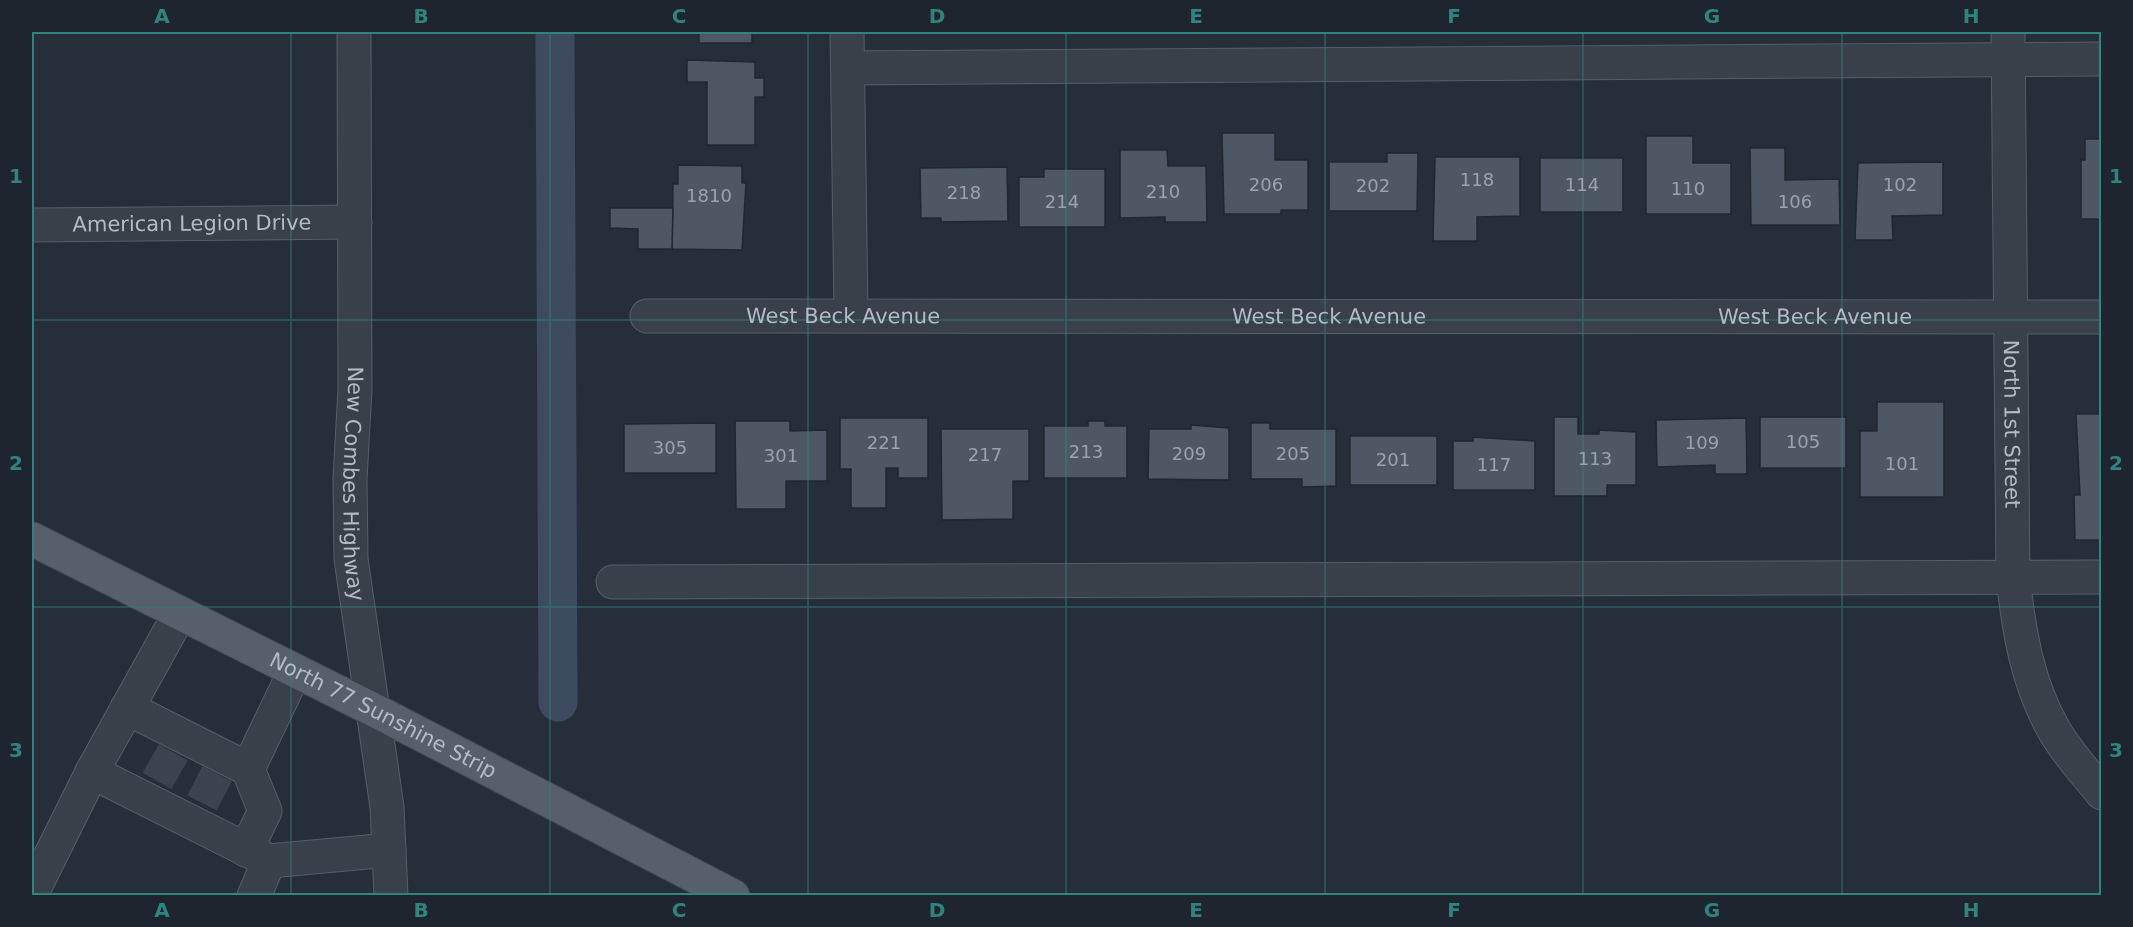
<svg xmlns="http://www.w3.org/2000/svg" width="2133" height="927" font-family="'DejaVu Sans',sans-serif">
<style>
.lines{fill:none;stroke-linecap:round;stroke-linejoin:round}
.canal{stroke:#3d4b61;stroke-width:39}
.building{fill:#4e5865;stroke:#202731;stroke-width:1.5}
.minor-tunnel{stroke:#3b434f;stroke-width:33;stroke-dasharray:33 16;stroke-linecap:butt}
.minor-casing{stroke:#575e68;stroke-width:35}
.major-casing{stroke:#424953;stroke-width:35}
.minor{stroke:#39404a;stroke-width:33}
.major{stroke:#575f6a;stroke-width:33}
.grid{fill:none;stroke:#308480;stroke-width:1.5;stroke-opacity:0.55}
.labels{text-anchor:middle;stroke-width:4.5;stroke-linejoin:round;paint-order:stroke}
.number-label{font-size:18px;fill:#9ba2ae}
.street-label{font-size:21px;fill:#b5bbc6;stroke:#1e252f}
.neatline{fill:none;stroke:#308480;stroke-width:2}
.grid-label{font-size:20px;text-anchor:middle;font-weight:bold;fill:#308480}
</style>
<rect width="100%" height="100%" fill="#262e3a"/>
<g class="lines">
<path class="canal" d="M555,32L558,702"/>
</g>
<g class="building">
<rect x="699" y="32" width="53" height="11"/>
<path d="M687,60L755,62V78H764V97H755V145H707V82H687Z"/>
<path d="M1222,133H1275V160H1308V210H1281V214H1224Z"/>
<path d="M1646,136H1693V163H1731V214H1646Z"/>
<path d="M2085,139H2102V219H2081V160H2085Z"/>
<path d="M1750,148H1785V180L1839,179L1840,225H1751Z"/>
<path d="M1120,150H1167L1168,166H1206L1207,222H1165V217L1120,218Z"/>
<path d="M1387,153H1418L1417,211H1329V162H1387Z"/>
<path d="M1435,157H1520V216L1477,217V241H1433Z"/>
<rect x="1540" y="158" width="83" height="54"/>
<path d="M1943,162V215L1892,216L1893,240H1855L1858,163Z"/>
<path d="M678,165L742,166V183H746L742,250L672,249L673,184H678Z"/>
<path d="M1007,167L1008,221L941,222V218H921L920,168Z"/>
<path d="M1044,169H1105V227H1019V177H1044Z"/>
<path d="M610,208H673L672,249H638V229L610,228Z"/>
<path d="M1877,402H1944V497H1860V431H1877Z"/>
<path d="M2076,414H2102V540H2075L2074,495H2080Z"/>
<path d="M1554,417H1578V434H1599V430L1636,432V485H1607V496H1554Z"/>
<rect x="1760" y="417" width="86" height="51"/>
<path d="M840,418H928V478H898V468H886V508H851V469H840Z"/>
<path d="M1746,418L1747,474H1715V465L1657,467L1656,420Z"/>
<path d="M735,421H790V431L827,430V481H786V509H736Z"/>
<path d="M1088,421H1105V426H1127V478H1044V426H1088Z"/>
<path d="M716,423V473H624V424Z"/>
<path d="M1251,423H1270V429H1336V486L1302,487V479H1251Z"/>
<path d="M1191,425L1229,428V480L1148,479L1149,429H1191Z"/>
<path d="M941,429H1029V481H1013V519L942,520Z"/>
<rect x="1350" y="436" width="87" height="49"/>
<path d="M1473,437L1535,441V490H1453V441H1473Z"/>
</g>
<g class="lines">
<g class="minor-tunnel">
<path d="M157,781L174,751"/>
<path d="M202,803L219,770"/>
</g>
<defs>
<g id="minor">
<path id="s1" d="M354,32L355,389L350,479L351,559L387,807L391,896"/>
<path d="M847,32L851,315"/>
<path id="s2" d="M2008,32L2013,578C2019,631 2027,683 2054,730C2067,753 2086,773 2102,793"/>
<path d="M848,68L2102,59"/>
<path id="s3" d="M32,225L355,222"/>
<path id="s4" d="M647,316L2102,317"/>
<path d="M613,582L2102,577"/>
<path d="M180,613L92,772L269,861L389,850"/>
<path d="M127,708L248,769L265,811L246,850"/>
<path d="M248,769L295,671"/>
<path d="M32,893L92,772"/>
<path d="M254,896L269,861"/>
</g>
<g id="major">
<path id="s5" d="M32,539L372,709L733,896"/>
</g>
</defs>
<use href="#minor" class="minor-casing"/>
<use href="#major" class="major-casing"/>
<use href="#minor" class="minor"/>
<use href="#major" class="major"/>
</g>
<path class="grid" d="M291,32V896M550,32V896M808,32V896M1066,32V896M1325,32V896M1583,32V896M1842,32V896M32,320H2102M32,607H2102"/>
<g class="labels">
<g class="number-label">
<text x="1477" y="186">118</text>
<text x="1266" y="191">206</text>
<text x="1582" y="191">114</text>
<text x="1900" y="191">102</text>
<text x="1373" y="192">202</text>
<text x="1688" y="195">110</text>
<text x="1163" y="198">210</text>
<text x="964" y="199">218</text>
<text x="709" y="202">1810</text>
<text x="1062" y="208">214</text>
<text x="1795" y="208">106</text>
<text x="1803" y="448">105</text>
<text x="884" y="449">221</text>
<text x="1702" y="449">109</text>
<text x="670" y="454">305</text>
<text x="1086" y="458">213</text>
<text x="1189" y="460">209</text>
<text x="1293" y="460">205</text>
<text x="985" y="461">217</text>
<text x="781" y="462">301</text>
<text x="1595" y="465">113</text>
<text x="1393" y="466">201</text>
<text x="1902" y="470">101</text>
<text x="1494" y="471">117</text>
</g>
<g class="street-label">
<text dy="7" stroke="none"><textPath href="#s3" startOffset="160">American Legion Drive</textPath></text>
<text dy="7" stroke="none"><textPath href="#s4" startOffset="196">West Beck Avenue</textPath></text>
<text dy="7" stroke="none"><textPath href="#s4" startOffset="682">West Beck Avenue</textPath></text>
<text dy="7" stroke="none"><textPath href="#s4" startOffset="1168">West Beck Avenue</textPath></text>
<text dy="7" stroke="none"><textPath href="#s2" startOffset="392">North 1st Street</textPath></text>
<text dy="7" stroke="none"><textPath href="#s1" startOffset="452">New Combes Highway</textPath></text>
<text dy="7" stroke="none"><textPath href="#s5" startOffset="393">North 77 Sunshine Strip</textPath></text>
</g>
</g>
<rect width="2133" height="927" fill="none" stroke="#1e252f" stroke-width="66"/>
<rect x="33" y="33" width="2067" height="861" class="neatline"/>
<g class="grid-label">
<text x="162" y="23">A</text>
<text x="421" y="23">B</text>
<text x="679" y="23">C</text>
<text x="937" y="23">D</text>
<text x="1196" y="23">E</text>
<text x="1454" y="23">F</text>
<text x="1712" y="23">G</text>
<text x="1971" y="23">H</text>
<text x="16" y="183">1</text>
<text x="2116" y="183">1</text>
<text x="16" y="470">2</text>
<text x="2116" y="470">2</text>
<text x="16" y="757">3</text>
<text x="2116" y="757">3</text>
<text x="162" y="917">A</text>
<text x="421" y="917">B</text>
<text x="679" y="917">C</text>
<text x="937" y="917">D</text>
<text x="1196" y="917">E</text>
<text x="1454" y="917">F</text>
<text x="1712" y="917">G</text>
<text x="1971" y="917">H</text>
</g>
</svg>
